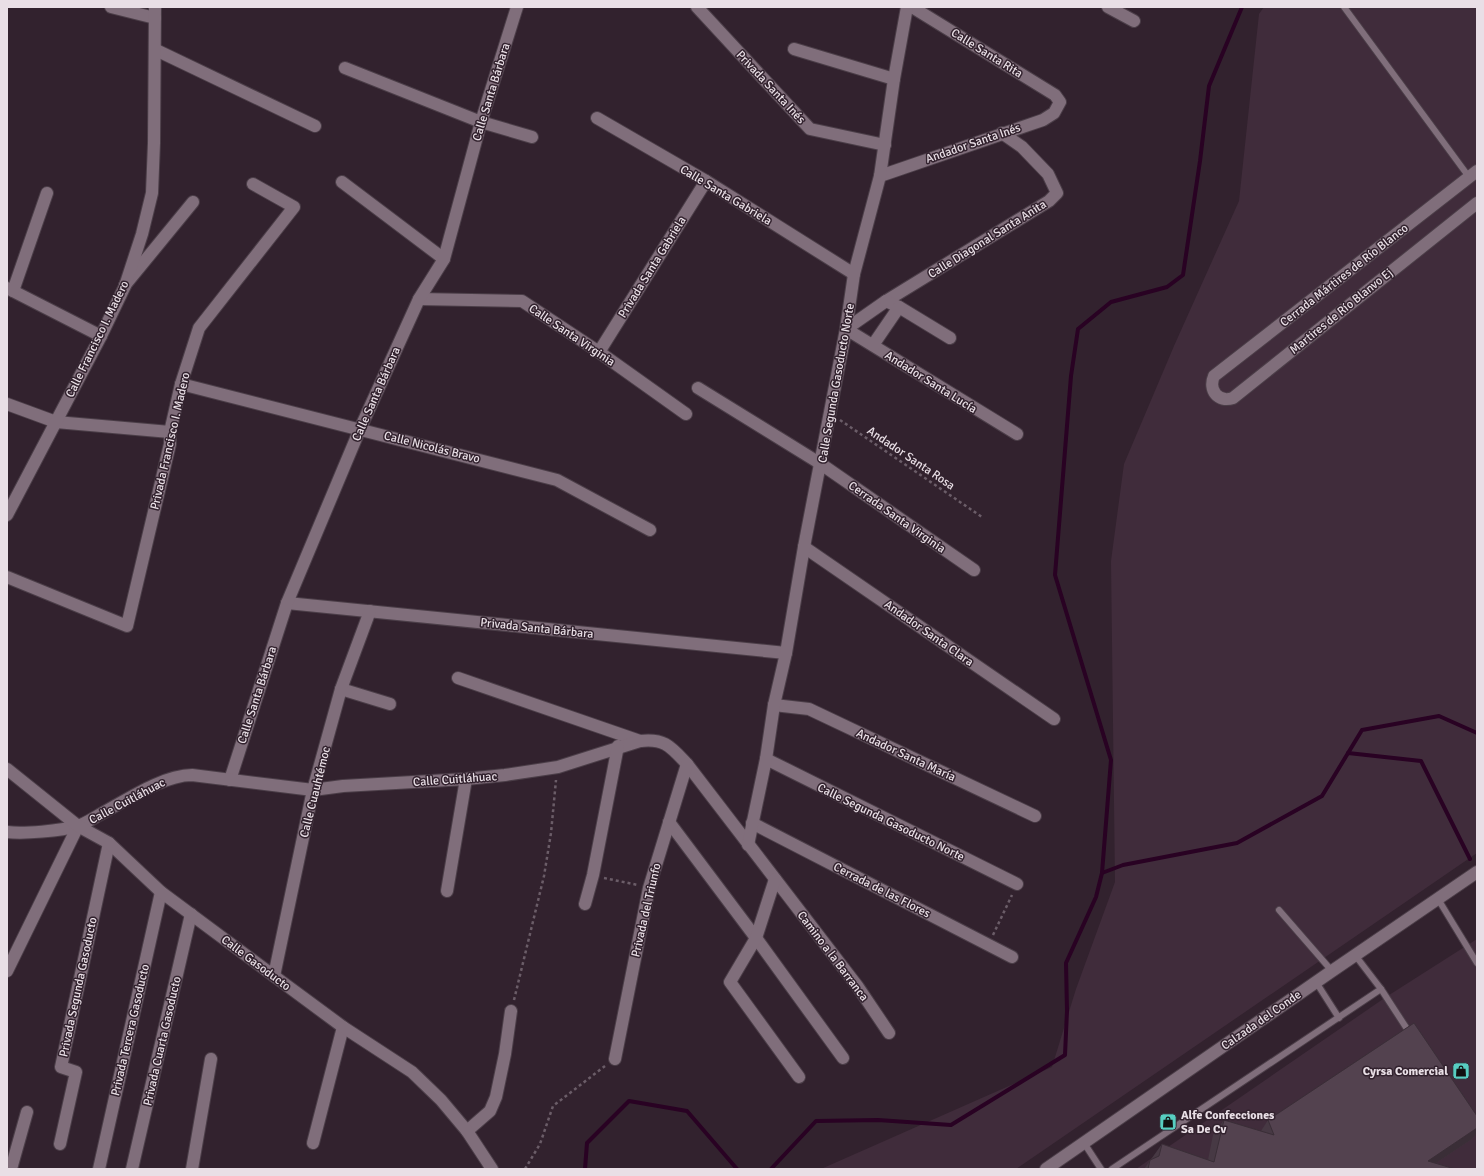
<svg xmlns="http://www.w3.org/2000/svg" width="1484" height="1176" font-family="Signika,sans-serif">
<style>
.built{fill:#402c3b}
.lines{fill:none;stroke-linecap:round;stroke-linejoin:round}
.stream{stroke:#290223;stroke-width:4}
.service-casing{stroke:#4b3e48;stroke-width:8}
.minor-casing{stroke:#4b3e48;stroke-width:14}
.tertiary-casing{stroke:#4b3e48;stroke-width:14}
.path{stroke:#6b5d68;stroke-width:2.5;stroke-dasharray:3 3;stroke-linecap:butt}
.service{stroke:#806e7b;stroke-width:6}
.minor{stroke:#806e7b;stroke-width:12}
.tertiary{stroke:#806e7b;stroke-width:12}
.wall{fill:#473944}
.shaded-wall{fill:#3a2e37}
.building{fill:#53424f;stroke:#3a2e37}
.labels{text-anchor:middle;stroke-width:3;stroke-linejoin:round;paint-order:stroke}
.street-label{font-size:12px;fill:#e9dfe6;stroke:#32222e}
.poi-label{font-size:12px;font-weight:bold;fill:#e9dfe6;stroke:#32222e;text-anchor:end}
</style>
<rect width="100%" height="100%" fill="#32222e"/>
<g class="built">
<path d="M1264,7H1477V853L1016,1169H821L1052,1067L1076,989L1115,882L1111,561L1124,464L1174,346L1239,201L1259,14Z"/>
<path d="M1477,939V1169H1136L1386,997Z"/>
</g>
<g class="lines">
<g class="stream">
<path d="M1348,753L1421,761L1470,859"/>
<path d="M1102,873L1123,865L1237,843L1322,796L1362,730L1439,716L1477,733"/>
<path d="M585,1169L587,1143L629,1101L687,1111L737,1169"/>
<path d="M771,1169L816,1121L878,1120L951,1125L1065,1055L1067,1011L1066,963L1096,897L1102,873L1111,760L1055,575L1071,376L1078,329L1111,302L1167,287L1183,275L1200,161L1209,86L1242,7"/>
</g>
<defs>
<g id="service">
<path d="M1344,7L1469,177"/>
<path d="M1438,899L1477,963"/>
<path d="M1279,910L1332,971"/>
<path d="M1316,982L1339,1018"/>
<path d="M1381,989L1411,1035"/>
<path d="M1084,1143L1101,1169"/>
<path d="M1112,1169L1381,989L1355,955"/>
</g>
<g id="minor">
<path d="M111,7L155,18"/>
<path d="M697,7L810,129L885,145"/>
<path d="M1108,7L1134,21"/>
<path d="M794,49L894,79"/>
<path d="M156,50L315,126"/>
<path d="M345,68L481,122L532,137"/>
<path d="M597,118L706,181L854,274"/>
<path d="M1002,133L1022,147L1048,174L1057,193L1049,201L886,301L846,329L1017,434"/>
<path d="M1477,171L1214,376C1208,390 1218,403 1233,398L1477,203"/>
<path d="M880,176L1043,120L1054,113L1060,102L1055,95L912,7"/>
<path d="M342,182L444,259"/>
<path d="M125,285L193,202"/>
<path d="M7,288L101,336"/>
<path d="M13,291L47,193"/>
<path d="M419,299L522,301L599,352L686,414"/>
<path d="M886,301L899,307L950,338"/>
<path d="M873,345L899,307"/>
<path d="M599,352L706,181"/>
<path d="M181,384L557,480L650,530"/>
<path d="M698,388L821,464L974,570"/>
<path d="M7,404L56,422L170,432"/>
<path d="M804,547L1054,719"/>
<path d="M7,577L127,626L170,444V432L181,384L199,328L294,207L253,184"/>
<path d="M287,603L786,653"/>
<path d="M458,678L640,741"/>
<path d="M341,689L390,704"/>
<path d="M774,705L809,709L1035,816"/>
<path d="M766,759L1017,884"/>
<path d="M230,780L287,603L360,429L419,299L444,259L481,122L517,7"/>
<path d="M669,822L756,938L843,1058"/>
<path d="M752,823L1012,957"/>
<path d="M7,832C23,834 61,831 77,826C85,824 92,819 99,815C125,801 163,775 192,775L313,790L343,786L466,779L505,775L558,767L640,741C665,738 671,747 687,764L858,987L889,1033"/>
<path d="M748,845L766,759L774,705L786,653L804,547L846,329L854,274L880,176L894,79L907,7"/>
<path d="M775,879L756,938L730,982L799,1077"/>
<path d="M447,891L466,779"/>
<path d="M585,904L593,875L618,746"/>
<path d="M7,971L78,826"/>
<path d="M274,976L313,790L341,689L370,611"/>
<path d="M615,1059L649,888L687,764"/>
<path d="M467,1131L490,1111L496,1097L505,1054L511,1011"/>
<path d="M313,1143L343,1027"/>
<path d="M60,1144L76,1072L61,1067L109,843"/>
<path d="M11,1169L27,1112"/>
<path d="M99,1169L161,892"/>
<path d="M132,1169L191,914"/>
<path d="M192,1169L211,1059"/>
</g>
<g id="tertiary">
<path d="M7,515L101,336L125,286L142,234L152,193L154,143L155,7"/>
<path d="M7,769L78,826L109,843L161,892L274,976L343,1027L412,1072L441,1100L467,1131L492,1169"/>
<path d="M1046,1169L1332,971L1477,872"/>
</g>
</defs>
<use href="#service" class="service-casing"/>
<use href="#minor" class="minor-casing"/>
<use href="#tertiary" class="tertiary-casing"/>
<g class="path">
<path d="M840,420L982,517"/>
<path d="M604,878L638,885"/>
<path d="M993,935L1012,895"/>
<path d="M514,1000L544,876L551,833L556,780"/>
<path d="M525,1169L540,1144L553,1106L605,1066"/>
</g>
<use href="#service" class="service"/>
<use href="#minor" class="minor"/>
<use href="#tertiary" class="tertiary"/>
</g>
<path class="wall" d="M1477,1116V1133L1472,1139L1436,1163L1455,1169H1144L1162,1144L1208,1160L1213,1135L1224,1120L1261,1131L1268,1120Z"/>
<path class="shaded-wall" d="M1477,1128V1133L1472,1139L1427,1169L1428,1161Z"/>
<path class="building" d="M1414,1023L1477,1116V1128L1428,1161L1455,1169H1148L1150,1160L1159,1156L1162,1144L1214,1162L1224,1120L1274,1135L1268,1120Z"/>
<defs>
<symbol id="shop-square" viewBox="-11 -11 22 22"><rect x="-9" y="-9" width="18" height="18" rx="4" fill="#57cec1" stroke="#32222e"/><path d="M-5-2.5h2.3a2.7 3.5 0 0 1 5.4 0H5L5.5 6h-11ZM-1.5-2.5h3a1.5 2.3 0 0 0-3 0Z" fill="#111"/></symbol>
</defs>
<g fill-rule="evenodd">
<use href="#shop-square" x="1451" y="1061" width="20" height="20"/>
<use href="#shop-square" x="1158" y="1112" width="20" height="20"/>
</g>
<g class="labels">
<g class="street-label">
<text transform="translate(987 53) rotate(32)" y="4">Calle Santa Rita</text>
<text transform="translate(771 87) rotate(47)" y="4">Privada Santa Inés</text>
<text transform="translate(491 92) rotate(-73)" y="4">Calle Santa Bárbara</text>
<text transform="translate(973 143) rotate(-19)" y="4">Andador Santa Inés</text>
<text transform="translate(726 195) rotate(31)" y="4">Calle Santa Gabriela</text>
<text transform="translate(987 239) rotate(-32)" y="4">Calle Diagonal Santa Anita</text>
<text transform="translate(652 267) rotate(-58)" y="4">Privada Santa Gabriela</text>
<text transform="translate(1344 275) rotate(-38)" y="4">Cerrada Mártires de Río Blanco</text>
<text transform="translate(1341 311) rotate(-39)" y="4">Martires de Río Blanvo Ej</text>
<text transform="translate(572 335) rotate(34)" y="4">Calle Santa Virginia</text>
<text transform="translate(97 339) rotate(-64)" y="4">Calle Francisco I. Madero</text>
<text transform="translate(931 382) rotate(32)" y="4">Andador Santa Lucía</text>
<text transform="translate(836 383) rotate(-80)" y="4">Calle Segunda Gasoducto Norte</text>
<text transform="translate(376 394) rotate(-66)" y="4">Calle Santa Bárbara</text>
<text transform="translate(170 441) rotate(-77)" y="4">Privada Francisco I. Madero</text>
<text transform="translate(432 447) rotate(14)" y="4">Calle Nicolás Bravo</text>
<text transform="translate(911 458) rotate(34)" y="4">Andador Santa Rosa</text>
<text transform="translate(897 517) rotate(35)" y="4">Cerrada Santa Virginia</text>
<text transform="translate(537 628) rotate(6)" y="4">Privada Santa Bárbara</text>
<text transform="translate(929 633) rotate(35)" y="4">Andador Santa Clara</text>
<text transform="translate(257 695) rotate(-72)" y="4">Calle Santa Bárbara</text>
<text transform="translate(906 755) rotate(25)" y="4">Andador Santa María</text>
<text transform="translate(455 779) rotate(-4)" y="4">Calle Cuitláhuac</text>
<text transform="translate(315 792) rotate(-76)" y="4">Calle Cuauhtémoc</text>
<text transform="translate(127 801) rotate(-28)" y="4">Calle Cuitláhuac</text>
<text transform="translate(891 822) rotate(26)" y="4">Calle Segunda Gasoducto Norte</text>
<text transform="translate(882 890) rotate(27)" y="4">Cerrada de las Flores</text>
<text transform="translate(646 910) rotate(-77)" y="4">Privada del Triunfo</text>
<text transform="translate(833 956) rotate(53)" y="4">Camino a la Barranca</text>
<text transform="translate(256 963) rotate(37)" y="4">Calle Gasoducto</text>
<text transform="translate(78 987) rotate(-78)" y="4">Privada Segunda Gasoducto</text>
<text transform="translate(1261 1020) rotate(-35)" y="4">Calzada del Conde</text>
<text transform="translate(130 1030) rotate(-77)" y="4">Privada Tercera Gasoducto</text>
<text transform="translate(162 1041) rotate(-77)" y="4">Privada Cuarta Gasoducto</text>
</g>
<g class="poi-label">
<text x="1448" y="1075">Cyrsa Comercial</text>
<text x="1181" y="1119" text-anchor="start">Alfe Confecciones<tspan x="1181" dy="14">Sa De Cv</tspan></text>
</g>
</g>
<rect width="1484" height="1176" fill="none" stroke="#e9dfe6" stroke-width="16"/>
</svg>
